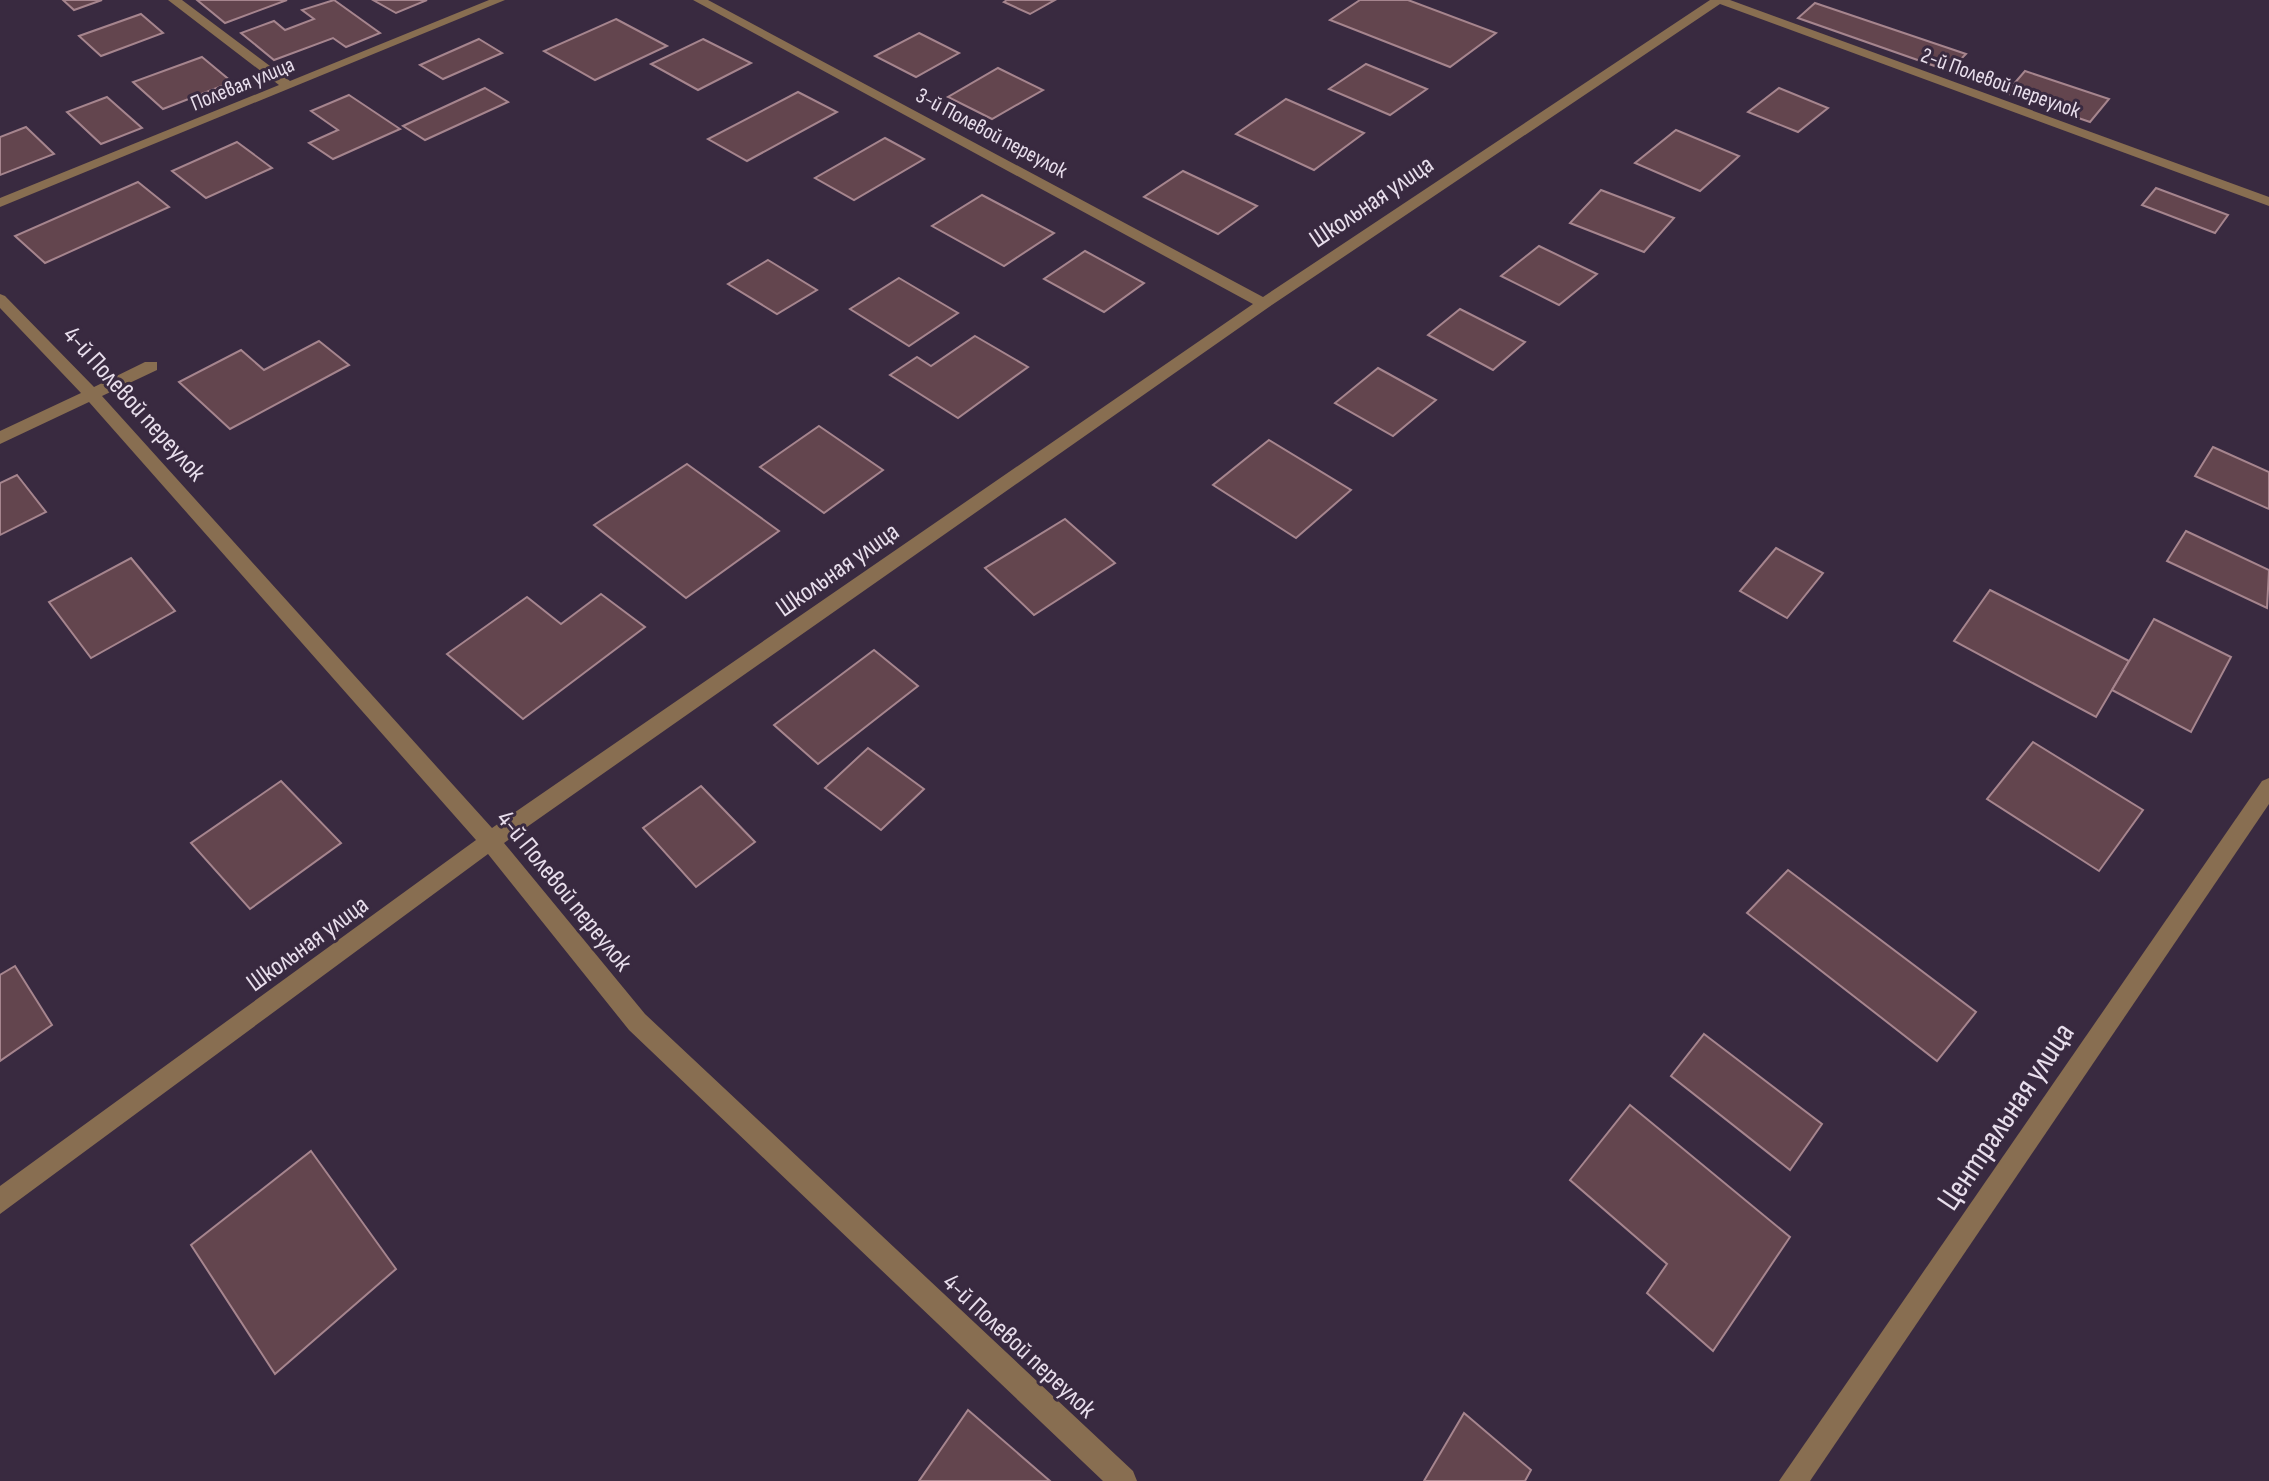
<svg xmlns="http://www.w3.org/2000/svg" width="2269" height="1481" font-family="'Sofia Sans Condensed',sans-serif">
<style>
.building{fill:#63454e;stroke:#a6858e;stroke-width:2}
.lines{fill:none;stroke-linecap:round;stroke-linejoin:round}
.minor{fill:#886e51;fill-rule:evenodd}
.labels{text-anchor:middle;stroke-width:6;stroke-linejoin:round;paint-order:stroke}
.far-street-label{font-size:22px;fill:#e8deec;stroke:#392a40}
.street-label{font-size:26px;fill:#e8deec;stroke:#392a40}
.near-street-label{font-size:32px;fill:#e8deec;stroke:#392a40}
</style>
<rect width="100%" height="100%" fill="#392a40"/>
<g class="building">
<path d="M63,0H102L74,10Z"/>
<path d="M197,0H287L225,23Z"/>
<path d="M334,0L380,33L346,47L333,38L274,60L241,33L274,21L285,30L314,19L302,10Z"/>
<path d="M373,0H427L396,13Z"/>
<path d="M1007,0H1055L1030,14L1004,2Z"/>
<path d="M1360,0H1408L1496,33L1450,67L1330,20Z"/>
<path d="M1815,3L1966,54L1949,71L1798,18Z"/>
<path d="M141,14L163,33L101,56L79,36Z"/>
<path d="M616,19L667,46L595,80L544,51Z"/>
<path d="M919,33L959,53L916,77L875,56Z"/>
<path d="M479,39L502,53L443,79L420,65Z"/>
<path d="M703,39L751,63L698,90L651,64Z"/>
<path d="M202,57L232,82L163,109L133,82Z"/>
<path d="M1366,64L1427,89L1390,115L1329,89Z"/>
<path d="M998,68L1043,90L992,119L948,97Z"/>
<path d="M2025,71L2109,99L2090,122L2006,93Z"/>
<path d="M485,88L508,102L425,140L403,126Z"/>
<path d="M1779,88L1828,108L1798,132L1748,112Z"/>
<path d="M798,92L837,112L747,161L708,139Z"/>
<path d="M349,95L400,129L333,159L309,143L338,130L311,111Z"/>
<path d="M107,97L142,128L101,144L67,112Z"/>
<path d="M1286,99L1364,133L1314,170L1236,134Z"/>
<path d="M26,127L54,154L0,175V137Z"/>
<path d="M1676,130L1739,156L1700,191L1635,163Z"/>
<path d="M885,138L924,159L854,200L815,178Z"/>
<path d="M237,142L272,168L206,198L172,171Z"/>
<path d="M1183,171L1257,206L1218,234L1144,197Z"/>
<path d="M138,182L169,207L45,263L15,236Z"/>
<path d="M2156,188L2228,215L2215,233L2142,205Z"/>
<path d="M1601,190L1674,218L1644,252L1570,223Z"/>
<path d="M982,195L1054,233L1004,266L932,226Z"/>
<path d="M1539,246L1597,274L1559,305L1501,276Z"/>
<path d="M1085,251L1144,283L1104,312L1044,279Z"/>
<path d="M768,260L817,290L777,314L728,284Z"/>
<path d="M899,278L958,313L909,346L850,309Z"/>
<path d="M1460,309L1525,342L1493,370L1428,335Z"/>
<path d="M975,336L1028,367L958,418L890,375L917,357L931,366Z"/>
<path d="M319,341L349,365L230,429L179,382L241,350L264,370Z"/>
<path d="M1378,368L1436,400L1393,436L1335,403Z"/>
<path d="M819,426L883,470L824,513L760,467Z"/>
<path d="M1269,440L1351,490L1296,538L1213,485Z"/>
<path d="M2213,447L2269,472V509L2195,476Z"/>
<path d="M687,464L779,531L686,598L594,525Z"/>
<path d="M17,475L46,512L0,535V483Z"/>
<path d="M1065,519L1115,563L1034,615L985,568Z"/>
<path d="M2186,531L2269,570L2267,608L2167,561Z"/>
<path d="M1776,548L1823,573L1787,618L1740,591Z"/>
<path d="M131,558L175,611L91,658L49,602Z"/>
<path d="M1990,590L2129,661L2096,717L1954,641Z"/>
<path d="M601,594L645,627L523,719L447,654L527,597L561,624Z"/>
<path d="M2154,619L2231,657L2191,732L2112,690Z"/>
<path d="M874,650L918,686L818,764L774,725Z"/>
<path d="M2033,742L2143,810L2099,871L1987,799Z"/>
<path d="M868,748L924,789L881,830L825,788Z"/>
<path d="M281,781L341,843L250,909L191,843Z"/>
<path d="M701,786L755,842L696,887L643,828Z"/>
<path d="M1788,870L1976,1012L1937,1061L1747,913Z"/>
<path d="M15,966L52,1025L0,1061V975Z"/>
<path d="M1704,1034L1822,1124L1790,1170L1671,1076Z"/>
<path d="M1630,1105L1790,1237L1713,1351L1647,1293L1667,1264L1570,1180Z"/>
<path d="M311,1151L396,1269L275,1374L191,1245Z"/>
<path d="M968,1410L1050,1481H919Z"/>
<path d="M1464,1413L1531,1470L1525,1481H1424Z"/>
</g>
<g class="lines">
<g class="minor">
<path d="M168,0H182L290,81L489,0H505L0,207V198L279,85Z"/>
<path d="M693,0H708L1263,297L1710,0H1730L2269,197V206L1720,4L1269,307L504,843L645,1014L1133,1471L1137,1481H1103L629,1030L488,854L0,1214V1186L476,840L89,402L0,444V431L81,393L0,308V294L5,296L94,387L145,362H157V370L102,396L492,828L1253,304Z"/>
<path d="M2269,778V804L1810,1481H1779L2262,781Z"/>
</g>
</g>
<g class="labels">
<g class="far-street-label">
<text transform="translate(2001 82) rotate(20)" y="8">2-й Полевой переулок</text>
<text transform="translate(242 83) rotate(-22)" y="8">Полевая улица</text>
<text transform="translate(992 132) rotate(28)" y="8">3-й Полевой переулок</text>
</g>
<g class="street-label">
<text transform="translate(1371 201) rotate(-34)" y="9">Школьная улица</text>
<text transform="translate(135 403) rotate(48)" y="9">4-й Полевой переулок</text>
<text transform="translate(837 569) rotate(-35)" y="9">Школьная улица</text>
<text transform="translate(565 890) rotate(51)" y="9">4-й Полевой переулок</text>
<text transform="translate(307 943) rotate(-36)" y="9">Школьная улица</text>
<text transform="translate(1020 1345) rotate(43)" y="9">4-й Полевой переулок</text>
</g>
<g class="near-street-label">
<text transform="translate(2005 1116) rotate(-56)" y="11">Центральная улица</text>
</g>
</g>
</svg>
